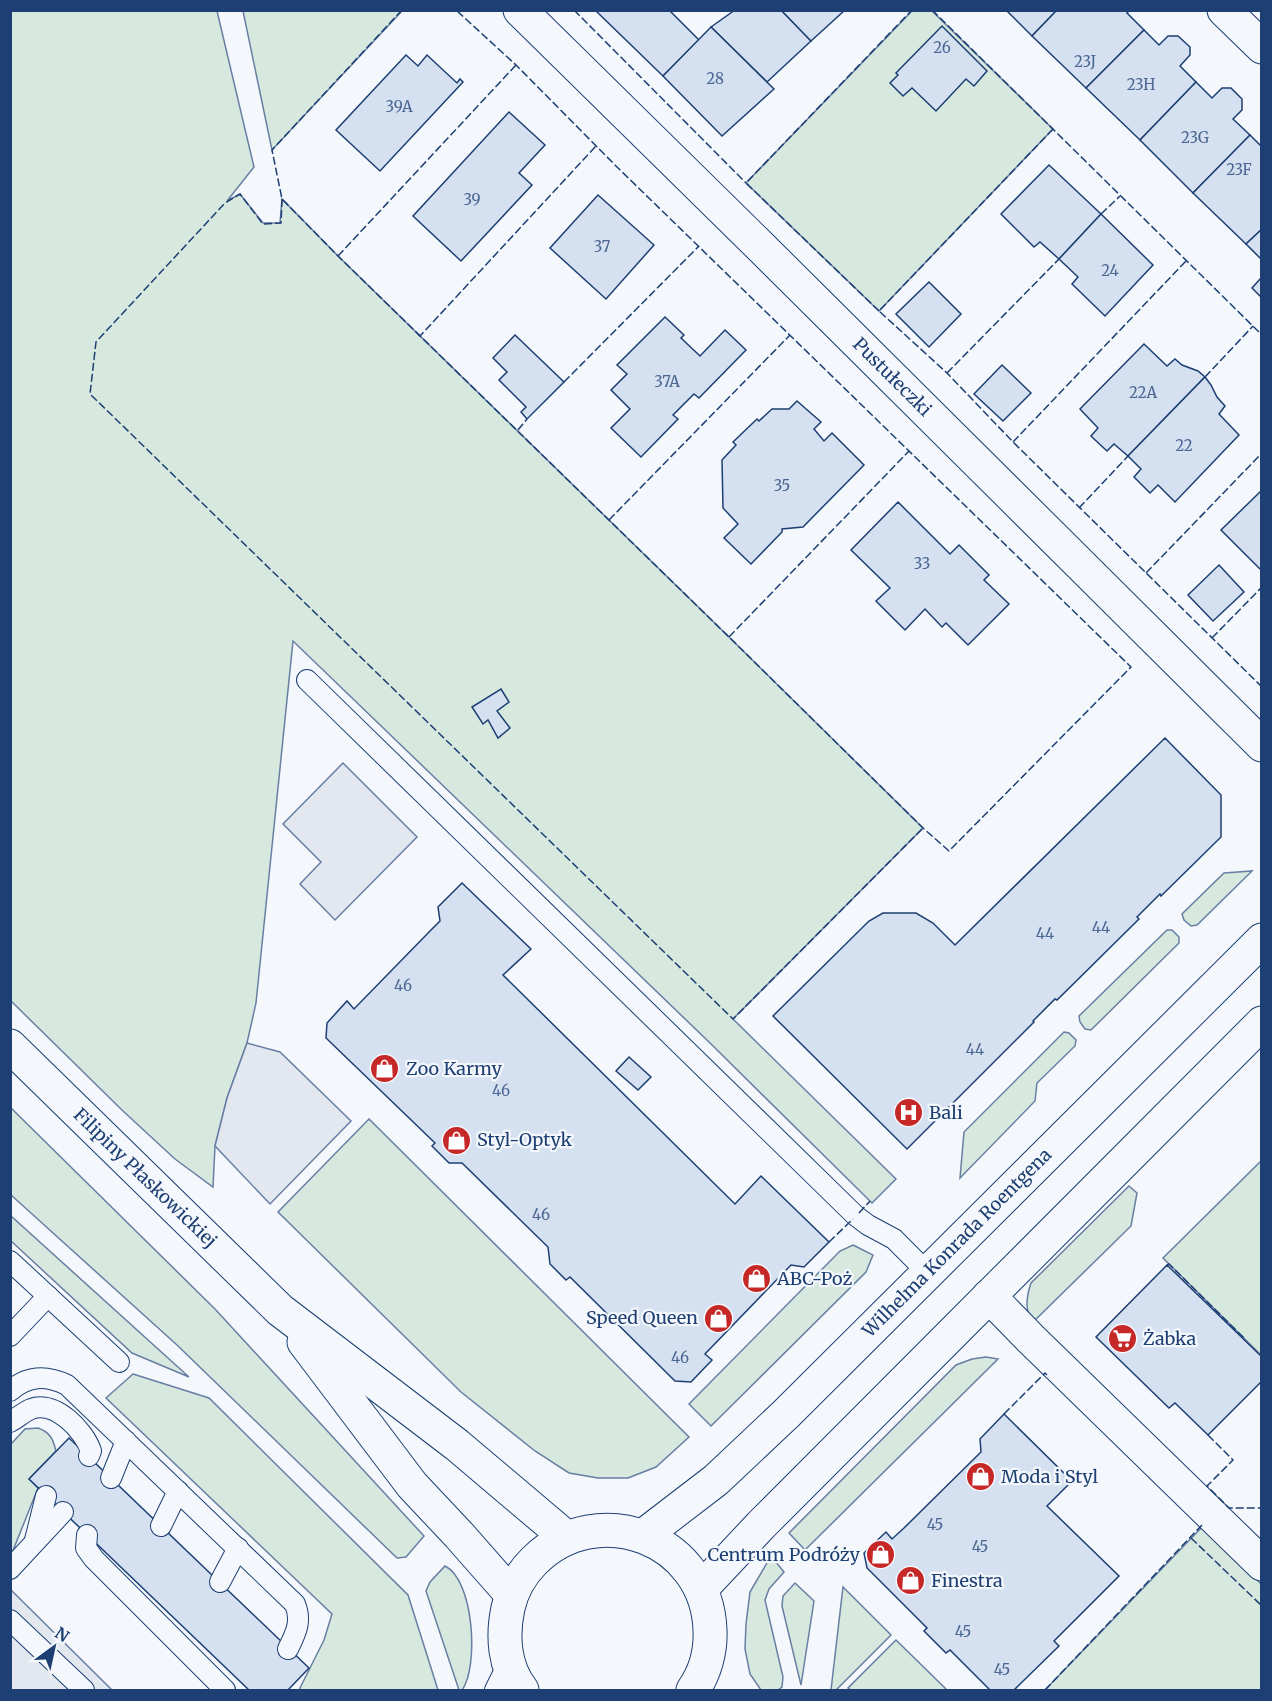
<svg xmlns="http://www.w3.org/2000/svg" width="1272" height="1701" font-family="Merriweather,serif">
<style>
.green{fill:#d7e8df;stroke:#687fa3;stroke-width:1.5}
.parking{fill:#e3e8f0;stroke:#687fa3;stroke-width:1.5}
.building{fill:#d5e0f0;stroke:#1d3f73;stroke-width:1.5}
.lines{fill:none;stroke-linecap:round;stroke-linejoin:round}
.service-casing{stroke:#1d3f73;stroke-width:22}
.minor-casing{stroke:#1d3f73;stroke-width:35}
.tertiary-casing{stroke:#1d3f73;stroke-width:35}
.secondary-casing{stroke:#1d3f73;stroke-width:35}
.service{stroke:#f4f7fb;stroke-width:20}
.minor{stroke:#f4f7fb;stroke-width:33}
.tertiary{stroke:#f4f7fb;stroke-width:33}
.secondary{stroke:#f4f7fb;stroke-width:33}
.fence{stroke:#1d3f73;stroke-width:1.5;stroke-dasharray:8 3;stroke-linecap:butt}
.labels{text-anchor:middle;stroke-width:4.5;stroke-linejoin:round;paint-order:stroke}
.number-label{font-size:15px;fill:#4b6792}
.street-label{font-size:18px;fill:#1d3f73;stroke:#f4f7fb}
.poi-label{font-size:18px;fill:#1d3f73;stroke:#f4f7fb;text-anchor:start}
</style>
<rect width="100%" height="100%" fill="#f4f7fb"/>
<g class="green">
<path d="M10,11H217L254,167L227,201L240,194L263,223H280L282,199L338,256L729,637L923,828L733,1019L896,1179L872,1203L710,1043L293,641L256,1003L247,1043L227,1098L215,1146L213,1187L175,1159L123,1111L11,1001Z"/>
<path d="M243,11V10L402,11L272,150Z"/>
<path d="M912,11H932L1053,129L879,311L746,183Z"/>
<path d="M1252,871L1197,925L1191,926L1184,920L1182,914L1224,873Z"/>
<path d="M1167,930H1172L1179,937V943L1091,1030L1085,1029L1080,1022L1079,1016Z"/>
<path d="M1064,1032L1069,1033L1076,1040L1075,1046L1037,1083L1035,1101L960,1178L964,1132Z"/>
<path d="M11,1108L215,1309L424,1536L406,1557L397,1558L177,1345L11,1195Z"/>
<path d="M369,1119L689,1437L656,1467L628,1478H598L569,1473L535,1451L461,1392L278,1212Z"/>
<path d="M1261,1161V1355L1163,1258Z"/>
<path d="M1129,1186L1137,1193L1131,1226L1032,1323C1025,1309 1026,1298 1031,1283Z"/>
<path d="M10,1216H11L189,1377L132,1353L11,1241Z"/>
<path d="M853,1245L873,1255L866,1272L711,1426L689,1404L840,1251Z"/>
<path d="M986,1357L998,1359L805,1550L789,1533L956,1365L972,1359Z"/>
<path d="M133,1374L209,1398L408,1595L438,1690H299L324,1640L332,1614L106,1398Z"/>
<path d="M38,1428C50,1432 53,1439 56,1451L29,1479L38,1488L12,1553L11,1554V1444L25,1429Z"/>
<path d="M1203,1526L1261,1584V1690H1045Z"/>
<path d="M771,1556L784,1572L769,1589L765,1600L783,1677L782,1687L778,1690H761L750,1674L745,1649L746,1624L750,1592Z"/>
<path d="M445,1566C474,1580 479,1667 462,1690H459L426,1591L430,1582Z"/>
<path d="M795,1583L814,1601L801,1685L782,1606L783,1596Z"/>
<path d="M843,1587L891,1635L836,1690H831Z"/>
<path d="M896,1640L947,1690H851L848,1688Z"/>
</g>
<g class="parking">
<path d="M343,763L417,837L335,920L300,884L321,862L283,824Z"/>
<path d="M247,1043L280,1052L351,1121L270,1204L215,1146L227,1098Z"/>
<path d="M11,1590L112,1690H11Z"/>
</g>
<g class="building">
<path d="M595,10H669L699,40L663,76Z"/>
<path d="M735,10H781L811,41L767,82L711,27Z"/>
<path d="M781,10H845L811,41Z"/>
<path d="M1006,10H1057L1032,36Z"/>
<path d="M1057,10H1130L1127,13L1144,30L1086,88L1032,36Z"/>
<path d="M942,26L987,71L974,86L966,79L936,111L912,88L903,96L890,83L898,75L896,73Z"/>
<path d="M711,27L774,89L722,136L663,76Z"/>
<path d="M1144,30L1159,45L1168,36H1178L1190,47V55L1180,66L1196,82L1140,140L1086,88Z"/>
<path d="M406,55L418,66L427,55L457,83L460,79L463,82L380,171L336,130Z"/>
<path d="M1196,82L1212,98L1222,88H1231L1242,99V110L1233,119L1250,135L1193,193L1140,140Z"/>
<path d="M509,112L545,145L519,173L532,185L461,261L413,216Z"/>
<path d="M1250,135L1262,147V229L1246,244L1193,193Z"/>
<path d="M1049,165L1101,214L1059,259L1040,242L1034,247L1001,214Z"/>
<path d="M598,195L654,245L606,299L550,248Z"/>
<path d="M1101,214L1153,265L1105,316L1072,284L1078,277L1059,259Z"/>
<path d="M1262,229V260L1246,244Z"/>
<path d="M1262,277V298L1252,288Z"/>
<path d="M929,282L961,314L929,347L896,314Z"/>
<path d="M665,317L684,335L681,338L700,356L725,330L746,350L699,398L694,394L673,415L678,419L641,457L611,428L630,409L611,390L627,374L617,365Z"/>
<path d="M515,335L564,382L527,419L521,412L526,407L499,380L507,372L493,358Z"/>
<path d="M1144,344L1167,366L1175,359L1182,365L1198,371L1205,377L1128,456L1114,444L1107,451L1093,438L1091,436L1098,428L1080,409Z"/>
<path d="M1002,365L1031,393L1003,421L974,394Z"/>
<path d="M1205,377L1211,385L1217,397L1225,406L1219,414L1239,435L1175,502L1158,485L1150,493L1134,477L1141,469L1128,456Z"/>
<path d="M797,401L821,422L814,429L824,441L832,433L864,465L803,527L782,529V532L751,564L724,538L738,524L723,508L722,460L736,445L733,442L757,419L759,421L772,409H789Z"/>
<path d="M1262,490V571L1221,530Z"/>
<path d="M898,502L950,554L959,545L989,575L984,580L1009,604L968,645L946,623L942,627L925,609L905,630L876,601L890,588L851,550Z"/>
<path d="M1219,565L1244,592L1213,621L1188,595Z"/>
<path d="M501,689L509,702L497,711L510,728L498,738L488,720L483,724L472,707Z"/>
<path d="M1165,738L1221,795V837L1161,896L1160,894L1137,917L1139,919L1057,1000L1055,999L1033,1021L1034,1022L907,1149L773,1016L869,921L883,913H916L933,923L955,945Z"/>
<path d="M462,883L531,949L503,975L735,1204L761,1176L829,1242L804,1267L791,1265L705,1354L712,1360L691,1382L675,1381L570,1277L566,1280L550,1264L548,1247L462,1163H449L432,1146L435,1143L326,1038L327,1023L347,1001L354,1009L430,931L440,921L438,907Z"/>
<path d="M629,1057L651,1077L638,1090L616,1071Z"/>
<path d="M1167,1265L1262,1357V1381L1208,1435L1175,1403L1169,1408L1096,1337Z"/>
<path d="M1004,1414L1072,1481L1047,1506L1119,1576L1054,1641L1059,1646L1014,1690H990L950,1650L946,1653L924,1631L927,1628L867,1568L864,1553L886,1532L892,1539L904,1528L981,1452L980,1439Z"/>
<path d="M69,1438L309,1668L288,1690H249L29,1479Z"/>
</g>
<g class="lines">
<defs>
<g id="service">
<path d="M307,680L856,1216L868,1225L894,1239L928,1273"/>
<path d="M10,1261L119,1362"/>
<path d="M10,1336L48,1296"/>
<path d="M10,1391C28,1375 46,1375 67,1385L295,1604C302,1621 296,1633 288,1649"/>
<path d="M10,1422C17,1418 24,1412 31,1409C55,1400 84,1430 91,1451L89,1456"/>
<path d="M111,1478L126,1441"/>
<path d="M161,1526L178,1491"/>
<path d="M87,1535L86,1548L94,1559L225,1690"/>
<path d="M35,1540L46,1496"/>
<path d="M10,1569L63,1512"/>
<path d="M220,1582L238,1548"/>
<path d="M10,1620L84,1690"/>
<path d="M495,1690L508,1664"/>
</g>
<g id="minor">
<path d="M520,10L762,248L1262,745"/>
<path d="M1224,10L1262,47"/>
<path d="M989,1296L1031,1339L1262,1564"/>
</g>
<g id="tertiary">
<path d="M643,1536L716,1480L786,1414L1262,940"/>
<path d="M701,1589L761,1525L1262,1023"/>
</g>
<g id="secondary">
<path d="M10,1046L280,1310L457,1445L567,1538"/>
<path d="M304,1342L412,1485L459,1535L511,1594"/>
<path d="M522,1690C504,1667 502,1636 508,1608C512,1590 521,1574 534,1561C598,1497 707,1539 710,1630C711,1651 705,1673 693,1690"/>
</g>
</defs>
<use href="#service" class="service-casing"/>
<use href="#minor" class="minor-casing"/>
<use href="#tertiary" class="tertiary-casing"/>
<use href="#secondary" class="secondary-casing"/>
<use href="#service" class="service"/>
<use href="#minor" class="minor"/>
<use href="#tertiary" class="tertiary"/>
<use href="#secondary" class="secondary"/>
<g class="fence">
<path d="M402,10L272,150L282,199L338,256L729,637L923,828L949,851L1131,667L617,167L516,65L456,10"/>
<path d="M574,10L746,183"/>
<path d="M932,10L1262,335"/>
<path d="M1053,129L879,311L947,373L1013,442L1262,687"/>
<path d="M282,199L281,223L263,224L240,194L225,203L96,342L90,394L733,1019L923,828"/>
<path d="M1101,214L1120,196"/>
<path d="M338,256L516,65"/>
<path d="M879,311L746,183L912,10"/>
<path d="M418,334L420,336L596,146"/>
<path d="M947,373L1059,259"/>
<path d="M1205,377L1253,326"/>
<path d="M564,382L699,246"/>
<path d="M518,430L527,419"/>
<path d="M1013,442L1186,261"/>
<path d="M1079,508L1128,456"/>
<path d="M609,520L790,335"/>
<path d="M1146,573L1262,453"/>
<path d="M729,637L909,451"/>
<path d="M1212,638L1262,587"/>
<path d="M859,1213L870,1201"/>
<path d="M829,1242L853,1219"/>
<path d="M1167,1265L1169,1264L1244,1338"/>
<path d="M1004,1414L1045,1373L1047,1375"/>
<path d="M1208,1435L1233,1460L1207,1486L1229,1508H1262"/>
<path d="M1191,1538L1262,1606"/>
<path d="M1045,1690L1202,1525"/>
</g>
</g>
<defs>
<symbol id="shop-disc" viewBox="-11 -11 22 22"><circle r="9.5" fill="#c62828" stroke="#f4f7fb"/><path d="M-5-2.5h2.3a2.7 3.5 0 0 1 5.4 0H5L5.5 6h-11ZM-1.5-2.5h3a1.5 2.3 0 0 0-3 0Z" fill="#fff"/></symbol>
<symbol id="hospital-disc" viewBox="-11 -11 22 22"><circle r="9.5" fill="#c62828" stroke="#f4f7fb"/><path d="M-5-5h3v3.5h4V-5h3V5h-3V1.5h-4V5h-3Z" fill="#fff"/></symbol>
<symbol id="supermarket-disc" viewBox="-11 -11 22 22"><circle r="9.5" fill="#c62828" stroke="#f4f7fb"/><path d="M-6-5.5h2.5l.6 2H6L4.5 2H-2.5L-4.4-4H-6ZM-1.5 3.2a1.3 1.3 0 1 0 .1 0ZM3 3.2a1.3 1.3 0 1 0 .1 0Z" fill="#fff"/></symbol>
</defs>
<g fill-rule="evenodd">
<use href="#shop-disc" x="368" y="1052" width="33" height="33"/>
<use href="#hospital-disc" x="892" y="1096" width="33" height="33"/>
<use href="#shop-disc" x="440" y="1124" width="33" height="33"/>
<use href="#shop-disc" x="740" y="1262" width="33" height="33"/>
<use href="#shop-disc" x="702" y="1302" width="33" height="33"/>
<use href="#supermarket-disc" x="1106" y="1322" width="33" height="33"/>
<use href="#shop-disc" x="964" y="1460" width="33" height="33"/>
<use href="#shop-disc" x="864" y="1538" width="33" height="33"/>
<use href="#shop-disc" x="894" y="1564" width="33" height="33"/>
</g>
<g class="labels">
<g class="number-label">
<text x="942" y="53">26</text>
<text x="1085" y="67">23J</text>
<text x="715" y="84">28</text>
<text x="1141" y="90">23H</text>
<text x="399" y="112">39A</text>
<text x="1195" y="143">23G</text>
<text x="1239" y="175">23F</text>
<text x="472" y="205">39</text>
<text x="602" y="252">37</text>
<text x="1110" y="276">24</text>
<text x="667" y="387">37A</text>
<text x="1143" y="398">22A</text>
<text x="1184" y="451">22</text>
<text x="782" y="491">35</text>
<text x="922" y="569">33</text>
<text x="1101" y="933">44</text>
<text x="1045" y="939">44</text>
<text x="403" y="991">46</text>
<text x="975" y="1055">44</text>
<text x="501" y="1096">46</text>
<text x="541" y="1220">46</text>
<text x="680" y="1363">46</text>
<text x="935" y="1530">45</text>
<text x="980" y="1552">45</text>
<text x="963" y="1637">45</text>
<text x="1002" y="1675">45</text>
</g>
<g class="street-label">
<text transform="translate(892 377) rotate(45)" y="6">Pustułeczki</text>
<text transform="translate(145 1178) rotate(44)" y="6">Filipiny Płaskowickiej</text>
<text transform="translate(957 1243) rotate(-45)" y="6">Wilhelma Konrada Roentgena</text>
</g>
<g class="poi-label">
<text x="406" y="1075">Zoo Karmy</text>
<text x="929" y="1119">Bali</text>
<text x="477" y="1146">Styl-Optyk</text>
<text x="777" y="1285">ABC-Poż</text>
<text x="698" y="1324" text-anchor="end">Speed Queen</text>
<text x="1143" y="1345">Żabka</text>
<text x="1001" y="1483">Moda i Styl</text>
<text x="860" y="1561" text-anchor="end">Centrum Podróży</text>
<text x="931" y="1587">Finestra</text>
</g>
</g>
<rect width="1272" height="1701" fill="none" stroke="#1d3f73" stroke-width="24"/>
<g transform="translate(54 1647) rotate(33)" stroke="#f4f7fb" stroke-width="4.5" paint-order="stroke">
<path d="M0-4.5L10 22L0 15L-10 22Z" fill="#1d3f73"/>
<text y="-9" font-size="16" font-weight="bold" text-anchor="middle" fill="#1d3f73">N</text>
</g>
</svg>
